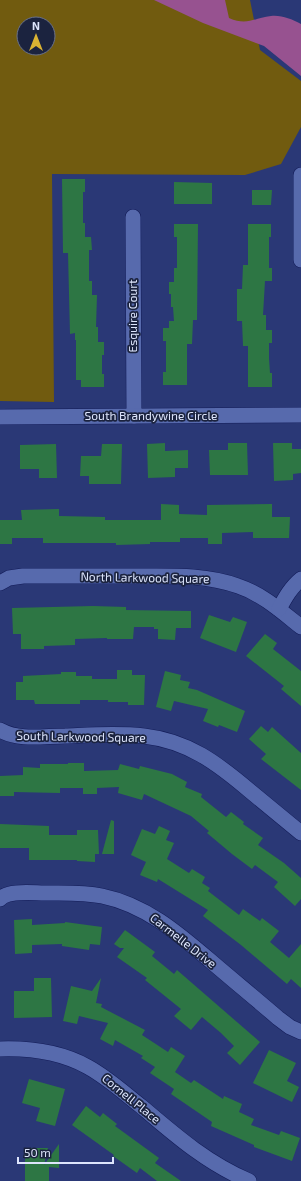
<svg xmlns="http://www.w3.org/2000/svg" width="301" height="1181" font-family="'Exo 2',sans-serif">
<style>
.green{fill:#715b0f;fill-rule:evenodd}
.water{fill:#975290}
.building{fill:#2d7644}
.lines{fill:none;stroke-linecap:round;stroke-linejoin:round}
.street-casing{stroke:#131c58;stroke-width:16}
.street{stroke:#576aad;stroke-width:15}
.labels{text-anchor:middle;stroke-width:3.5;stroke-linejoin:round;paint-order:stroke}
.street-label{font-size:12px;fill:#dde5fc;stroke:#1b233f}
</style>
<rect width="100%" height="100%" fill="#2a3876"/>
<path class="green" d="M0,0H250L260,50L301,81V127L281,164L245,175L52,174L54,402L0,401ZM24,24H48V48H24Z"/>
<path class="water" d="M154,0H225L229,18C247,26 254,18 271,16C282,15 291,19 301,24V76L264,46L203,23Z"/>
<g class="building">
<path d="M62,179H85V192H83V223H85V237H91L92,250H89V281H92V295H97L96,327H98V342H104V355H102V374H104V387H81V380H76V340H75V333L70,334L68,253H63Z"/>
<path d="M174,182L212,183V204H174Z"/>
<path d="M252,190H272L271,205H252Z"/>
<path d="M174,224H198L197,320H193L192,344H187V385H163V372H166V341H163V328H169V321H174L173,307H171V294H169V282H174V268H177V237H174Z"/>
<path d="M248,224H271V237H269V268H272V281H265L263,315H266V330H272V343H269V358L270,373H272V387H248V346H243L242,321H237V289H242L243,265H248Z"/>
<path d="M165,443V451L188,450V468H175V477L148,478L147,444Z"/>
<path d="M228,443H247L248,475H210L209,450H228Z"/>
<path d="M273,443H292V449H301V473L293,474V480L274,481Z"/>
<path d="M56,444L57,478H39V469H20V445Z"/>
<path d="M102,444H122L121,484H89V476H80L81,456H101Z"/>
<path d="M161,504L179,505V514L207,515V505L272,504V517H290L289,538H253V532L222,533V544H208V538H180V542H150V544L116,545V543H43V538H12V544H0V520H22L21,510L59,509V516L105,517V520H161Z"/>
<path d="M93,606L126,607V610L191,611V628H176L175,640L158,639V629H154V627H134L133,639H107V638L75,639V645L44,646V649H21V634H13L12,608Z"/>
<path d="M209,615L230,622L233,617L247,622L236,652L200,638Z"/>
<path d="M265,634L277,643L273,649L301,671V706L281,689L284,686L246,656Z"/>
<path d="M117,670H132V675H145L144,705H128V702H108V700H80V704H35L34,700H16V682H23V676L61,674V672H76V676H92V679H117Z"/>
<path d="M165,671L181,675L180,680L190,682L188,688L197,690L245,711L237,732L219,725L218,727L203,721L208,709L174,701L171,711L156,707Z"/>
<path d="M261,726L268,732L272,727L301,753V790L261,759L266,754L249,739Z"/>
<path d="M68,763H84V771L118,770L120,764L139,769L140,766L172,774L187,782L185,787L202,794L201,797L226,817L231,812L244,822L243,824L263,838L258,845L284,863L301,878V899L295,906L274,887L278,882L255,865L252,869L232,854L207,833L209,831L191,816L144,794L142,800L118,793L119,787L97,788V794H83V788H60V793L14,792V796H0V776L23,775V767L40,768V764H68Z"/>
<path d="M111,820L114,821V854H102Z"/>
<path d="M0,824L49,826V835H77V830H98L99,854H95V862L77,861V860H29V848H0Z"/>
<path d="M159,826L170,831L166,840L174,843L167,859L189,873L192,869L205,877L202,883L210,888L208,891L239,915L243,909L260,921L262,918L279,931L270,942L289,958L301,944V988L291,979L287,984L241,945L203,916L208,910L158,879L157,882L140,875L146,862L131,855L142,829L155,834Z"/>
<path d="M32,919V925L65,923V922L102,927L100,945L90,944L89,950L62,946V944L32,945V953L15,954L14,920Z"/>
<path d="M125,930L155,952L152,956L174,974L177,970L260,1042L240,1065L227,1053L234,1046L221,1033L202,1017L191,1030L174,1016L181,1009L145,980L147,978L117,957L124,948H120L114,944Z"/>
<path d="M34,978H51L52,1017L14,1018V991H34Z"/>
<path d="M101,978L96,1003L102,1004L101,1007L145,1030L142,1035L168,1052L171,1047L185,1056L175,1072L191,1083L194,1080L223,1099L224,1096L242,1104L239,1112L254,1119L251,1125L279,1135L281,1131L300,1138L292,1161L254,1147V1145L211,1126L212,1122L171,1094L174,1089L150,1073L155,1067L141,1058L143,1056L115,1040L113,1046L100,1039L108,1023L79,1016L77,1024L63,1021L71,986L92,991Z"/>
<path d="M269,1050L296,1063L287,1081L299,1087L292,1102L253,1083Z"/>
<path d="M29,1079L65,1089L55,1126L36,1121L40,1108L22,1103Z"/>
<path d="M86,1106L100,1117L103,1113L117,1124L115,1126L159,1158L155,1163L181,1181H157L140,1168L137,1173L113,1156L114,1155L72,1125Z"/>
<path d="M59,1144V1168L49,1167V1181H25V1148H48L44,1165Z"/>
</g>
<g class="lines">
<defs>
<g id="street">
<path d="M301,175V260"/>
<path d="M133,217L134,416"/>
<path d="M0,417L301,415"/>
<path d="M0,583L9,578L23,576C60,576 98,576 135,576C169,576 205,574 238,586C262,594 281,611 301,627"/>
<path d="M279,609C285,598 291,587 301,579"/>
<path d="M0,730C20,741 43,736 65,736C91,735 118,733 144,736C188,741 217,763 250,791C267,805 284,819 301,833"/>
<path d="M0,899C8,890 33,893 44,893C63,893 83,892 102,896C146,905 179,934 213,963C234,981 256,999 278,1018L290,1027L301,1032"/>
<path d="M0,1049C30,1048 61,1052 88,1067C108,1078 124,1093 142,1107C176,1136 207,1163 249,1181"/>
</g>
</defs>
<use href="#street" class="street-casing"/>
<use href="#street" class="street"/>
</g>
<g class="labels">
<g class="street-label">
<text transform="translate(133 316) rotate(-90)" y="4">Esquire Court</text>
<text x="151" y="420">South Brandywine Circle</text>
<text transform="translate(145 578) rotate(1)" y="4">North Larkwood Square</text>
<text transform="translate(81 737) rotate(1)" y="4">South Larkwood Square</text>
<text transform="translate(183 941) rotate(38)" y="4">Carmelle Drive</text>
<text transform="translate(131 1099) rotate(39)" y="4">Cornell Place</text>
</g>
</g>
<g transform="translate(36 36)"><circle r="19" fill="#1b233f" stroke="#69718b"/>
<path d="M0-3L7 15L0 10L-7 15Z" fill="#dab333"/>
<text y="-6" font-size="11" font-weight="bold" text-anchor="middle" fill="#dde5fc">N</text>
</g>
<path d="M18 1157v6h95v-6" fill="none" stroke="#dde5fc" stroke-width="2"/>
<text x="24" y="1157" font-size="12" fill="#dde5fc" stroke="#1b233f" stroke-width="3" paint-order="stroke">50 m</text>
</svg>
